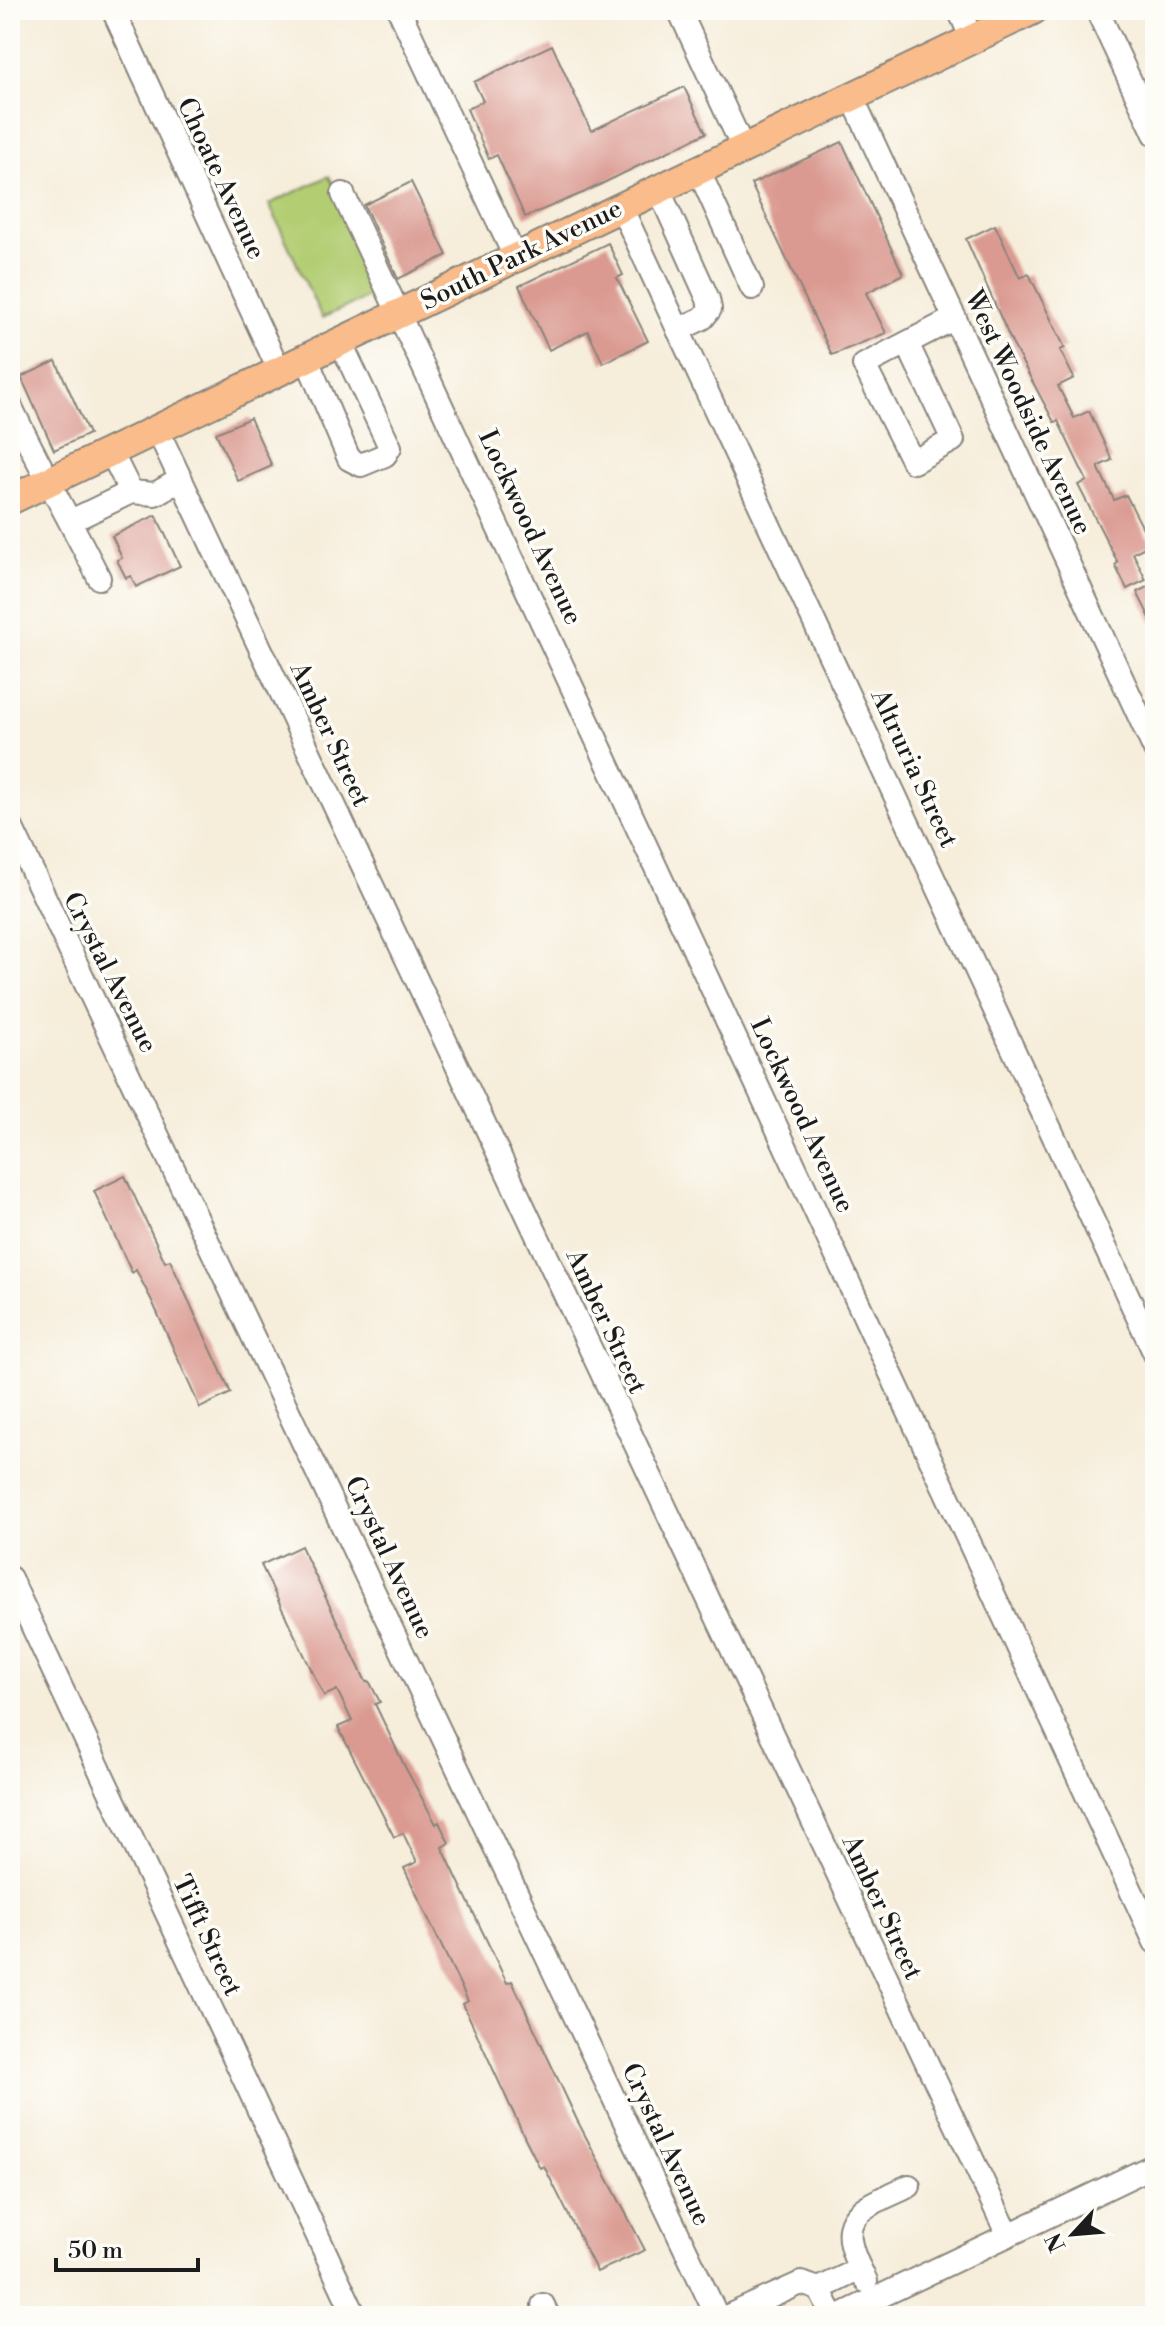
<svg xmlns="http://www.w3.org/2000/svg" width="1165" height="2326" font-family="'Libre Bodoni',serif">
<style>
.green{fill:#b3cd73;stroke:#687448;stroke-width:2}
.building{fill:#da9a91}
.lines{fill:none;stroke-linecap:round;stroke-linejoin:round}
.minor-casing{stroke:#89847b;stroke-width:26}
.major-casing{stroke:#89847b;stroke-width:32}
.minor{stroke:#fff;stroke-width:22}
.major{stroke:#f9bc8a;stroke-width:28}
.labels{text-anchor:middle;stroke-width:7;stroke-linejoin:round;paint-order:stroke}
.street-label{font-size:26px;fill:#1c1c1c;stroke:#fdfcf7}
</style>
<rect width="100%" height="100%" fill="#fdfcf7"/>
<filter id="ink" filterUnits="userSpaceOnUse"><feTurbulence type="fractalNoise" baseFrequency=".0125" numOctaves="2"/><feDisplacementMap in="SourceGraphic" scale="16" xChannelSelector="R" yChannelSelector="G"/><feConvolveMatrix kernelMatrix="1 2 1 2 8 2 1 2 1" color-interpolation-filters="sRGB"/></filter>
<filter id="wash" filterUnits="userSpaceOnUse"><feTurbulence type="fractalNoise" baseFrequency=".006" numOctaves="4" result="noise"/><feDisplacementMap in="SourceGraphic" scale="32" xChannelSelector="R" yChannelSelector="G"/><feGaussianBlur stdDeviation="1.8" result="paint"/><feColorMatrix in="noise" values="0 0 0 0 0 0 0 0 0 0 0 0 0 0 0 0 0 1.4 0 .05"/><feComposite in="paint" operator="in"/></filter>
<g filter="url(#wash)">
<rect width="100%" height="100%" fill="#f6edda"/>
<path class="green" d="M329,176L383,290L322,318L269,204Z"/>
<g id="blocks">
<g class="building">
<path d="M552,45L591,131L684,87L706,133L585,192L525,217L497,155L489,159L467,109L483,101L474,82Z"/>
<path d="M842,142L903,274L866,293L886,333L832,355L751,184Z"/>
<path d="M411,182L447,255L398,279L364,205Z"/>
<path d="M995,225L1020,278L1029,274L1065,348L1060,350L1074,378L1058,386L1074,418L1089,411L1112,460L1099,466V469L1114,500L1126,495L1151,544L1133,553L1146,580L1127,589L1115,565L1118,563L1078,485L1087,481L1058,421L1054,422L1012,343L966,239Z"/>
<path d="M608,243L623,275L617,278L648,341L603,363L588,331L549,350L519,286Z"/>
<path d="M56,361L89,434L54,450L21,377Z"/>
<path d="M250,418L272,466L238,481L216,433Z"/>
<path d="M156,515L180,566L136,587L131,576L126,578L117,560L122,558L112,536Z"/>
<path d="M1155,583V628L1137,592Z"/>
<path d="M125,1176L165,1262L170,1260L231,1393L200,1408L152,1301L136,1270L132,1273L94,1191Z"/>
<path d="M301,1546L366,1682L369,1681L380,1702L375,1704L404,1765L436,1824L439,1822L449,1843L442,1847L507,1983L512,1981L577,2120L645,2250L597,2272L544,2166L540,2168L525,2138L463,2004L468,2001L404,1868L417,1862L403,1833L394,1837L338,1727L352,1721L337,1690L324,1696L261,1565Z"/>
</g>
</g>
</g>
<g filter="url(#ink)">
<use href="#blocks" fill-opacity="0" stroke="#89847b" stroke-width="2"/>
<g class="lines">
<defs>
<g id="minor">
<path d="M113,10L279,370"/>
<path d="M399,10L515,257"/>
<path d="M679,10L743,148"/>
<path d="M959,10L972,39"/>
<path d="M1097,10L1155,134"/>
<path d="M852,97L1155,750"/>
<path d="M698,169L752,288"/>
<path d="M658,188L708,299L710,309L703,318L678,330"/>
<path d="M343,194L1155,1942"/>
<path d="M621,207L1155,1354"/>
<path d="M907,343L953,440L913,462L864,365L955,318"/>
<path d="M306,357L349,459L361,465L385,455L390,447L340,341"/>
<path d="M10,405C38,464 70,520 99,578"/>
<path d="M157,429L1008,2235"/>
<path d="M111,452L131,492"/>
<path d="M71,521L131,492L155,494L181,479"/>
<path d="M10,824L717,2316"/>
<path d="M10,1578L355,2316"/>
<path d="M860,2269C832,2212 864,2208 909,2186"/>
<path d="M819,2289L860,2269L866,2281"/>
<path d="M543,2305L548,2316"/>
<path d="M728,2316L801,2283L819,2289L833,2316"/>
<path d="M839,2316L1155,2165"/>
</g>
<path id="major" d="M10,500L1033,10"/>
</defs>
<use href="#minor" class="minor-casing"/>
<use href="#major" class="major-casing"/>
<use href="#minor" class="minor"/>
<use href="#major" class="major"/>
</g>
</g>
<g class="labels">
<g class="street-label">
<text transform="translate(222 178) rotate(65)" y="9">Choate Avenue</text>
<text transform="translate(521 254) rotate(-26)" y="9">South Park Avenue</text>
<text transform="translate(1029 412) rotate(65)" y="9">West Woodside Avenue</text>
<text transform="translate(531 527) rotate(65)" y="9">Lockwood Avenue</text>
<text transform="translate(331 734) rotate(65)" y="9">Amber Street</text>
<text transform="translate(915 768) rotate(65)" y="9">Altruria Street</text>
<text transform="translate(111 972) rotate(63)" y="9">Crystal Avenue</text>
<text transform="translate(803 1115) rotate(65)" y="9">Lockwood Avenue</text>
<text transform="translate(607 1321) rotate(65)" y="9">Amber Street</text>
<text transform="translate(390 1557) rotate(65)" y="9">Crystal Avenue</text>
<text transform="translate(883 1907) rotate(65)" y="9">Amber Street</text>
<text transform="translate(208 1935) rotate(65)" y="9">Tifft Street</text>
<text transform="translate(667 2144) rotate(65)" y="9">Crystal Avenue</text>
</g>
</g>
<rect width="1165" height="2326" fill="none" stroke="#fdfcf7" stroke-width="40"/>
<g transform="translate(1073 2234) rotate(244)" stroke="#fdfcf7" stroke-width="6" paint-order="stroke">
<path d="M0-6L14 30L0 20L-14 30Z" fill="#1c1c1c"/>
<text y="-12" font-size="22" font-weight="bold" text-anchor="middle" fill="#1c1c1c">N</text>
</g>
<path d="M56 2258v12h142v-12" fill="none" stroke="#1c1c1c" stroke-width="4"/>
<text x="68" y="2258" font-size="24" fill="#1c1c1c" stroke="#fdfcf7" stroke-width="6" paint-order="stroke">50 m</text>
</svg>
